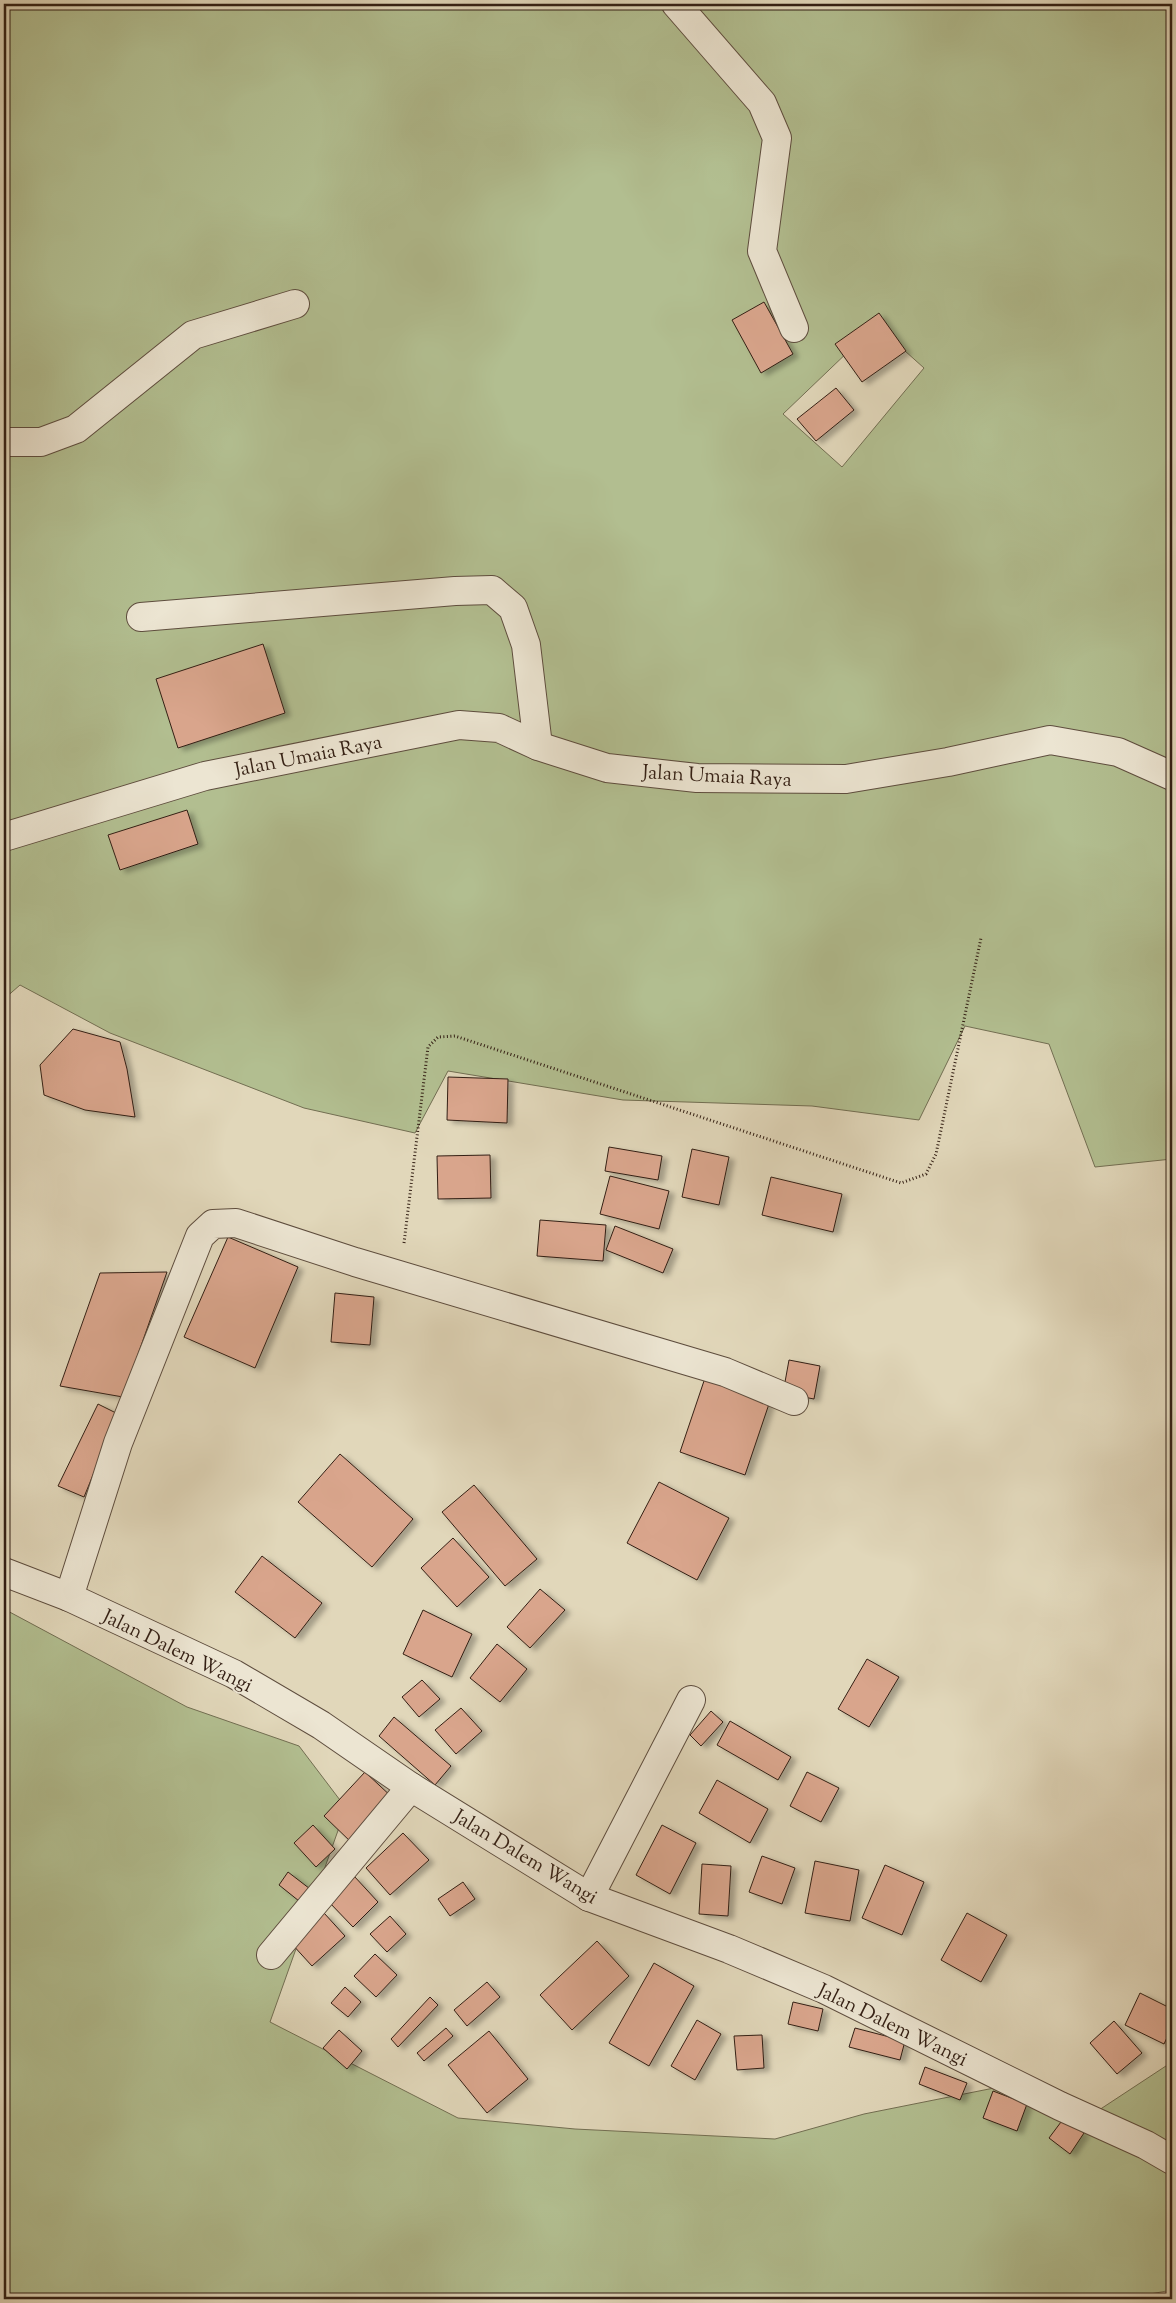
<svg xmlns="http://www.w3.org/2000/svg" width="1176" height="2303" font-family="'Sorts Mill Goudy',serif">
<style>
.green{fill:#b2be90;stroke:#726e52;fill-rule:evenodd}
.building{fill:#d9a58c;stroke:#331f14;filter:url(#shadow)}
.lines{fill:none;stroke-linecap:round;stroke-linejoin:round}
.minor-casing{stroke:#5e4d3e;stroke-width:30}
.path{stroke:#331f14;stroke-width:3;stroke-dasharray:1 2.5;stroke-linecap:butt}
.minor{stroke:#ece5d2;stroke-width:28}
.labels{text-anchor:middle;stroke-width:4;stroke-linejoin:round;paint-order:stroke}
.street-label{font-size:20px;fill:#331f14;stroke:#ece5d2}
</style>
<defs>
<filter id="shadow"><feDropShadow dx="5.5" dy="3" stdDeviation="2.5" flood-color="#0004"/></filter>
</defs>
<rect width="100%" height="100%" fill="#e1d7ba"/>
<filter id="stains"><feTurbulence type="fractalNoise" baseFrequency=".004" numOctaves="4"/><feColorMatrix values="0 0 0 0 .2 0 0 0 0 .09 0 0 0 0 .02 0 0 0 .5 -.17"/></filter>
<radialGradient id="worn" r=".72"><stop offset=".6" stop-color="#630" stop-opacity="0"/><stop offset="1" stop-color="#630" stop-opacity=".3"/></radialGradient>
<g class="green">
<path d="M4,4H1172V1159L1095,1167L1049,1044L965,1026L919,1120L812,1106L623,1100L448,1071L415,1133L304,1108L110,1033L20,985L4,999ZM876,325L924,368L842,467L783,414Z"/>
<path d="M4,1609L187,1707L299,1746L346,1808L270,2022L458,2118L575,2129L775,2139L864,2114L1004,2086L1096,2112L1172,2062V2290L1123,2299H4Z"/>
</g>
<g class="building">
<path d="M764,302L793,354L761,373L732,320Z"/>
<path d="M879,313L906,351L862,382L835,344Z"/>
<path d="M836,388L854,410L816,441L797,419Z"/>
<path d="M263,644L285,713L178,748L156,679Z"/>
<path d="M187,810L198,844L120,870L108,835Z"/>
<path d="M73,1029L120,1042L127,1069L135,1117L85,1110L44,1095L40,1065Z"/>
<path d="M448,1077L508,1079L507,1123L447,1120Z"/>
<path d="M609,1147L662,1156L658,1180L605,1171Z"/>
<path d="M692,1149L729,1157L719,1205L682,1197Z"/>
<path d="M490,1155L491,1198L438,1199L437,1156Z"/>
<path d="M610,1176L669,1191L659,1229L600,1214Z"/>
<path d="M771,1177L842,1194L833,1232L762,1215Z"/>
<path d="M540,1220L606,1225L603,1261L537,1256Z"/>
<path d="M615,1226L673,1249L663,1273L606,1250Z"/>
<path d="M228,1237L298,1267L255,1368L184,1337Z"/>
<path d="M167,1272L123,1397L60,1386L100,1273Z"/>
<path d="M335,1293L374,1297L370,1345L331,1342Z"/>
<path d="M789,1360L820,1366L814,1399L783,1393Z"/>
<path d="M706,1375L771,1398L745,1475L680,1452Z"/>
<path d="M98,1404L118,1414L84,1497L58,1486Z"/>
<path d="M340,1454L413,1519L372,1567L298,1502Z"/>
<path d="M659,1482L729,1518L697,1580L627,1543Z"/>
<path d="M474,1485L537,1559L505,1586L442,1512Z"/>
<path d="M453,1538L489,1577L457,1607L421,1568Z"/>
<path d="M262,1556L322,1603L295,1638L235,1592Z"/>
<path d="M540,1589L565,1610L530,1648L507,1627Z"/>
<path d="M423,1610L472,1634L452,1677L403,1654Z"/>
<path d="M497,1644L527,1669L500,1702L470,1678Z"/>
<path d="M867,1659L899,1677L869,1727L838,1709Z"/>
<path d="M422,1680L440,1699L419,1717L402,1697Z"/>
<path d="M461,1708L482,1731L456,1754L435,1730Z"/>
<path d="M711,1711L723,1722L701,1746L690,1735Z"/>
<path d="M394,1717L451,1766L435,1785L379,1736Z"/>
<path d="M730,1721L791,1757L778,1780L717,1745Z"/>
<path d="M365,1772L394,1799L353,1844L324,1816Z"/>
<path d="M807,1772L839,1788L821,1822L790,1806Z"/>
<path d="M717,1780L768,1809L750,1843L699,1813Z"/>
<path d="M313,1825L335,1849L316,1867L294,1843Z"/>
<path d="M662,1825L696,1843L670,1894L636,1875Z"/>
<path d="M403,1833L429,1860L390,1895L366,1868Z"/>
<path d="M762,1856L795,1868L782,1904L749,1892Z"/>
<path d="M815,1861L859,1870L850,1921L805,1913Z"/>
<path d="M702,1864L731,1866L728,1916L699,1914Z"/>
<path d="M885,1865L924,1882L902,1935L862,1918Z"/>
<path d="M288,1872L314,1892L304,1905L279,1885Z"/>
<path d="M354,1876L378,1902L353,1927L328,1901Z"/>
<path d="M463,1882L475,1899L450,1916L438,1899Z"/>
<path d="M324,1913L345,1936L312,1966L291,1943Z"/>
<path d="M967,1913L1007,1935L981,1982L941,1960Z"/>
<path d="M390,1916L406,1934L387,1952L370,1934Z"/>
<path d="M597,1941L629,1976L572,2030L540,1995Z"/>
<path d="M375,1954L397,1975L376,1997L354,1976Z"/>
<path d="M654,1963L694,1986L649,2066L609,2043Z"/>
<path d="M487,1982L500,1997L467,2026L454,2010Z"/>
<path d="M345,1987L361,2002L348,2017L331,2003Z"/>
<path d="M1140,1993L1172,2009V2027L1164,2044L1125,2025Z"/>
<path d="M430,1997L438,2005L398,2047L391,2039Z"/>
<path d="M793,2002L823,2009L818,2031L788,2024Z"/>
<path d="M697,2020L721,2034L695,2080L671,2066Z"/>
<path d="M1114,2021L1142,2053L1117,2074L1090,2043Z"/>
<path d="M446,2028L453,2036L424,2061L417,2053Z"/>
<path d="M855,2028L905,2041L900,2060L849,2047Z"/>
<path d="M339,2030L362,2051L347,2069L323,2048Z"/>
<path d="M489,2031L528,2079L487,2113L448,2065Z"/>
<path d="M762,2035L764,2068L737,2070L734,2036Z"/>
<path d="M925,2067L967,2083L960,2100L919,2084Z"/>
<path d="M993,2091L1027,2104L1017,2131L983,2118Z"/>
<path d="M1064,2118L1084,2133L1070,2154L1049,2138Z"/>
</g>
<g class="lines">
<defs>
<g id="minor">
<path d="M676,4L762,103L777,138L762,251L794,328"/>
<path d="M4,442H41L76,429L193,335L295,304"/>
<path d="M141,617L455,591L492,590L513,608L526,645L538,746"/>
<path d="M4,837L205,776L459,725L499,728L538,746L607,768L697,778L846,779L948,762L1050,740L1118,752L1172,776"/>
<path d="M4,1572L69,1597L234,1674L321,1725L411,1787L589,1897L729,1949L824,1989L1060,2106L1146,2145L1172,2160"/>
<path d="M69,1597L118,1443L200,1236L213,1224L236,1223L355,1262L725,1372L794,1401"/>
<path d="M589,1897L691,1700"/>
<path d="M271,1955L411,1787"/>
</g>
</defs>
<use href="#minor" class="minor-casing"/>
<path class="path" d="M404,1243L428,1047L438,1037L455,1036L901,1183L926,1174L936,1154L981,938"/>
<use href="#minor" class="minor"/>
</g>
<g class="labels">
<g class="street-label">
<text transform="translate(308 755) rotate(-11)" y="7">Jalan Umaia Raya</text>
<text transform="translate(717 775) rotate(3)" y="7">Jalan Umaia Raya</text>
<text transform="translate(178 1650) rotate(26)" y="7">Jalan Dalem Wangi</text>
<text transform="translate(526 1856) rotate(31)" y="7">Jalan Dalem Wangi</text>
<text transform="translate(893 2024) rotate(26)" y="7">Jalan Dalem Wangi</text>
</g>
</g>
<rect width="1176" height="2303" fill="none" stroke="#e1d7ba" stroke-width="20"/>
<rect x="5" y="5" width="1166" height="2293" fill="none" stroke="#331f14" stroke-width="2.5"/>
<rect x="10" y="10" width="1156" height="2283" fill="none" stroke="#331f14"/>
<rect width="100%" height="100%" filter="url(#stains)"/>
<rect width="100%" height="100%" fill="url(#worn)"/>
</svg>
